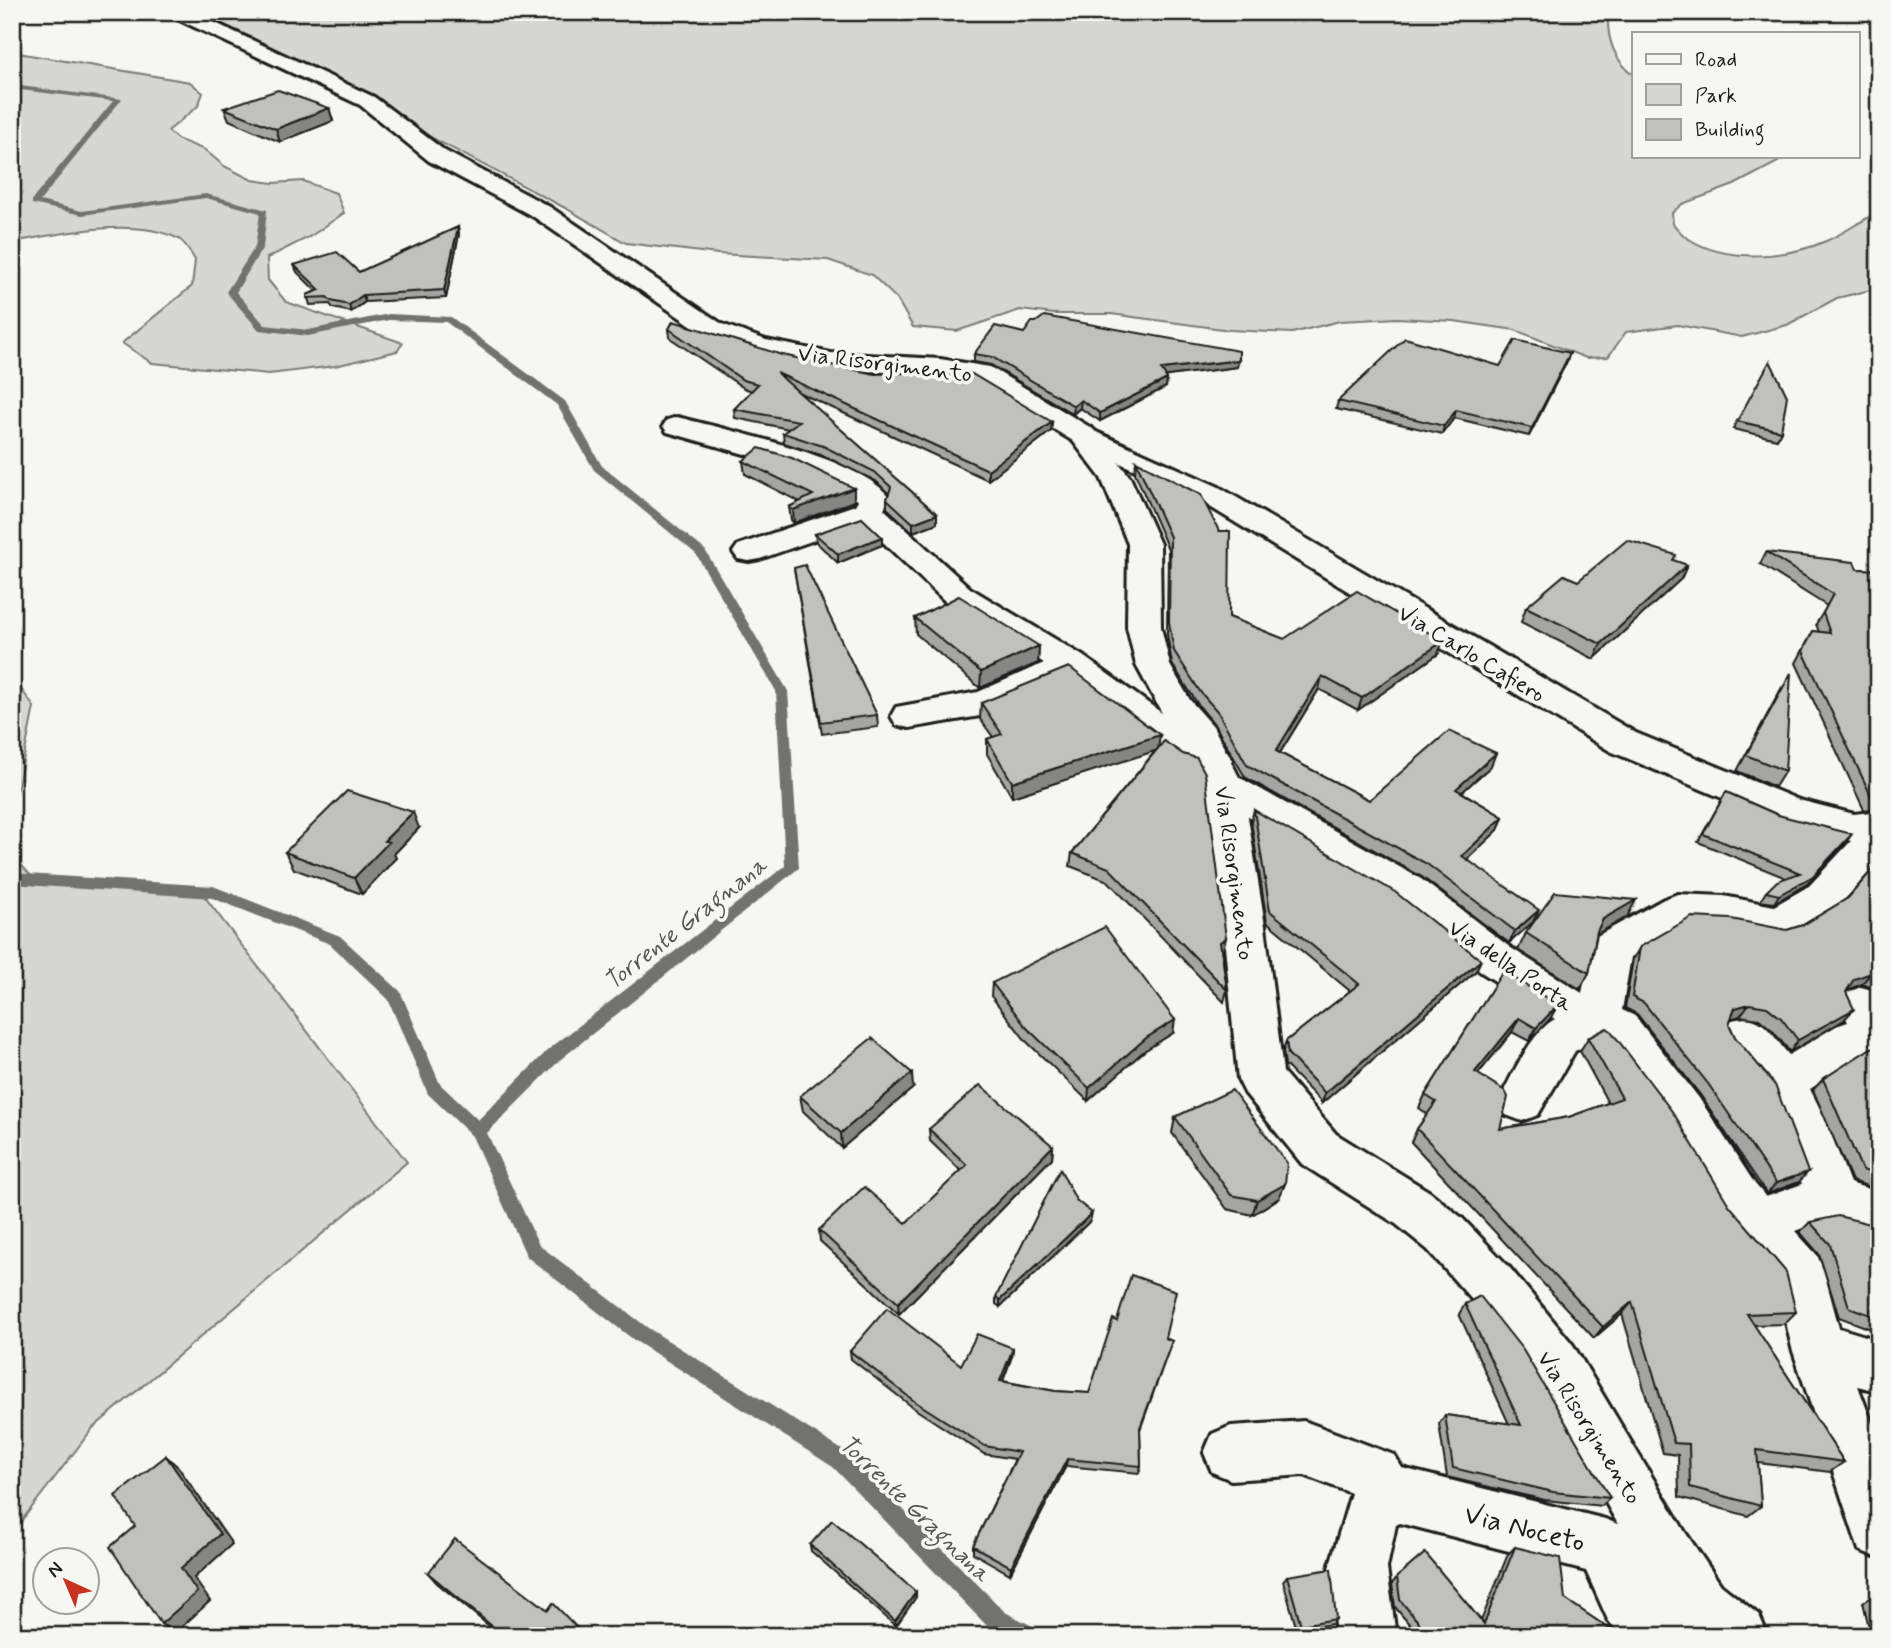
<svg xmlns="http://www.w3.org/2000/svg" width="1891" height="1648" font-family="Mynerve,sans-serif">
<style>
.green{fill:#d6d6d2;stroke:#797977;stroke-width:2}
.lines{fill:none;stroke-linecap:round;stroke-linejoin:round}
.stream{fill:#727271;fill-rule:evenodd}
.minor-casing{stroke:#1c1c1c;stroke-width:6}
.secondary-casing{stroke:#1c1c1c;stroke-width:6}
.minor{fill:#f6f6f2;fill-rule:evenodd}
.secondary{fill:#f6f6f2;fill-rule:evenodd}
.wall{fill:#a5a5a3;stroke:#1c1c1c;stroke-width:2}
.shaded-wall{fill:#868684;stroke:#1c1c1c;stroke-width:2}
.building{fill:#c0c0bd;stroke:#1c1c1c;stroke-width:2}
.labels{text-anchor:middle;stroke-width:7;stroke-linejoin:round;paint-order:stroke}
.street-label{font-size:23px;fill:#1c1c1c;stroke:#f6f6f2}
.water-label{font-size:24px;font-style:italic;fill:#565654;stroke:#f6f6f2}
.near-street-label{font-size:28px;fill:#1c1c1c;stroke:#f6f6f2}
</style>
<rect width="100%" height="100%" fill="#f6f6f2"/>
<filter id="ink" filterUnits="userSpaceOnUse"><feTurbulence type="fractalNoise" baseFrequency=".0143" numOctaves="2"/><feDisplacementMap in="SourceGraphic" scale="14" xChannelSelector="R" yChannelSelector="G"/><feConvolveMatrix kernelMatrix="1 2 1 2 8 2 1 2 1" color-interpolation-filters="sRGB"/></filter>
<g filter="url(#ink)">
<g class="green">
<path d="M203,12H1597L1608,17C1607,39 1615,62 1634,75V156H1789L1734,185L1682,204L1672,213L1673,224C1678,229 1683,236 1689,239C1726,263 1788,258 1826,241C1845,233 1861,220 1879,212V288L1837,298L1787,325L1742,337L1678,325L1626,332L1608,357L1586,358L1515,330L1454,321L1397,318L1340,321L1292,333L1230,330L1111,314H1054L1020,310L957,331L913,327L897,299L872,275L828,260L718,254L626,243L567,209L224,28Z"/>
<path d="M12,52L190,82L203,93L198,106L168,131L177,139L205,150L224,166L252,180L273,183L303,181L336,193L344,213L311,236L267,258L268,280L286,302L403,343L397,351L335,366L269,374L152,363L122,343L192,286L195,260C191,254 186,243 179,239C133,216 61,234 12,242Z"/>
<path d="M12,676L34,707L12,816Z"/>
<path d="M12,855L33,878L198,888L407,1162L93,1428L12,1533Z"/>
</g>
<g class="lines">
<path class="stream" d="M12,85L122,99L40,201L82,211L206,194L267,210L263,247L236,292L265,325L308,330L389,314L451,317L565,401L602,466L705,550L788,691L799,868L561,1059L487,1133L539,1245L648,1328L847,1453L1005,1612L1036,1628L1039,1636H1005L989,1628L833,1467L634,1340L527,1257L472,1136L428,1094L388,999L330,944L212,898L12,884V873L213,886L340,936L400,991L440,1084L478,1120L549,1049L785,866L776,691L696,554L594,470L557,405L446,322L389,320L308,336L259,330L226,292L255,247L260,213L206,198L82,215L32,204V200L113,101L12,89Z"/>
<defs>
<g id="minor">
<path d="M677,417C724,429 863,459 889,497L884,509L970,588L1083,656L1206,745L1227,751L1232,760L1227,769L1214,773L1182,765L1068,679L986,715L909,728L896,725L891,716L896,707L978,692L1044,663L946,602L863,523L760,559L749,561L738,559L733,552L738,545L855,505L858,500L794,468L667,432L663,426L667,420Z"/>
<path d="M1083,426L1219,487L1636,733L1799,800L1854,814L1879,811V861L1837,908L1794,934L1779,939L1724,928L1684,926L1631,957L1622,1010L1635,1016L1699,1098L1755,1184L1766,1197L1802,1184L1768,1095L1729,1047L1723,1034L1729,1021C1762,1010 1770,1033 1789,1055L1836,1026L1848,1022L1839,1005L1846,993L1861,987L1879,992V1056L1860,1057L1810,1089L1826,1121L1850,1183L1879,1192V1236C1845,1226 1829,1217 1795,1231L1817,1255L1824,1272L1839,1328L1879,1340V1392L1858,1386L1879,1442V1558L1859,1550L1792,1348L1777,1283L1721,1216L1667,1126L1605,1042L1599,1039L1575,1051L1538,1115L1522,1121L1506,1115L1499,1101C1510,1078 1533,1030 1555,1019L1481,972L1393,901L1211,794L1205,785L1211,776L1224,772L1237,776L1421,879L1511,948L1582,993L1591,948L1597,936L1664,899L1678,894L1724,896L1774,906L1809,886L1851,841L1777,821L1610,751L1197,499L1073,441L1069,435L1073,429Z"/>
<path d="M1304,1421L1394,1455L1402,1468L1605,1519L1625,1527L1650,1578L1678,1615L1687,1636H1620L1608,1620L1586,1571L1400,1523L1396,1525L1387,1568L1396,1636H1336L1329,1568L1351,1493L1304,1475L1231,1480L1212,1472L1204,1453L1212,1434L1231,1426Z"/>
</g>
<path id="secondary" d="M168,12H192L374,97L445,151L550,207L722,324L766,340L831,353L940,359L990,367L1093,429L1130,477L1160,544L1161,627L1170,665L1190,700L1213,726L1243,785L1265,926L1283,1072L1336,1134L1430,1192L1462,1218L1509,1267L1573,1345L1685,1532L1721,1585L1759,1615L1768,1636H1691L1679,1627L1645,1572L1537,1381L1473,1301L1428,1250L1396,1224L1302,1164L1245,1093L1238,1079L1223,926L1205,785L1185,741L1163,715L1136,665L1127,627L1128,544L1101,478L1073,441L973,380L940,375L831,369L750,352L704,334L534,217L429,161L360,105L171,16Z"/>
</defs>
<use href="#minor" class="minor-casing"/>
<use href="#secondary" class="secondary-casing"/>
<use href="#minor" class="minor"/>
<use href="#secondary" class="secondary"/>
</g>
<g class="wall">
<path d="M224,108H329L333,121L280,142L229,120Z"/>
<path d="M458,227L459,234L446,298L365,302L351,312L333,308L330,304L310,305L307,295L316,291L297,272L294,265L359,272Z"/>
<path d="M669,329L782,355L1052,422L1051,431L988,480L798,392L937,514V523L913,532L887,508V499L889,494L876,481L824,456L784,443L783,433L789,429L735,418L734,409L752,391L744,388L670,338Z"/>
<path d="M1024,333L1237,367L1165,376L1167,379L1166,387L1100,421L1080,408L1073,414L991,365L974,362V354Z"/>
<path d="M1567,361L1529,436L1454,418L1442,434L1336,409L1338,401L1500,366Z"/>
<path d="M1737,421L1781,431L1777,439L1733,429Z"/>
<path d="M743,461L854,488V501L794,523L791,520L789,507L800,502L745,474Z"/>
<path d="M1136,461L1229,617L1284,639L1438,654L1358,710L1319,689L1280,753L1369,800L1491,766L1462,792L1503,817L1498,830L1467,859L1533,922L1509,943L1422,877L1245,777L1215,725L1199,706L1172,664L1167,634L1168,549L1135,473Z"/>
<path d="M815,534L882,545L838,563L816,542Z"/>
<path d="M1766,552L1857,569L1879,570V808L1864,810L1796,663L1813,631L1819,632L1816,624L1827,606L1760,564Z"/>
<path d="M1687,565L1681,579L1594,659L1521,622L1526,607L1578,581Z"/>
<path d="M794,568L877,715L878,727L822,734Z"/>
<path d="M915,618L1039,646L1038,663L980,688L916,634Z"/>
<path d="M1781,689L1785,771L1775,787L1737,771Z"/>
<path d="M981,703L1158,748L1223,950L1222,951L1227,990L1224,1002L1108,881L1070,866L1072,853L1156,750L1012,797L987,754V739L993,737L980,719Z"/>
<path d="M1726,792L1778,815L1846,842L1807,884L1774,903L1760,901L1766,892L1786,878L1698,842Z"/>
<path d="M1254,810L1476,971L1322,1103L1285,1065L1283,1051L1286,1041L1350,991L1267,922L1251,821Z"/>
<path d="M419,828L394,854L396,858L362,894L294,869L285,852Z"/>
<path d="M1879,862V990L1862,984L1847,990L1846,992L1844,1020L1790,1052L1772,1030L1759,1019L1740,1016L1731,1019L1729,1024L1799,1182L1767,1194L1701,1096L1637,1014L1625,1008L1633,959L1640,947L1787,930L1803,925L1848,898Z"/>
<path d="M1627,917L1597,934L1589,973L1580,989L1518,950L1526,933Z"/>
<path d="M1503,971L1550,1019L1529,1041L1512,1032L1478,1074L1500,1129L1569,1117L1608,1103L1580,1051L1588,1038L1796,1312L1784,1324L1754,1325L1844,1462L1830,1472L1758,1463L1761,1506L1748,1516L1679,1497L1678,1455L1663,1453L1622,1314L1594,1338L1411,1142L1417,1129L1427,1114L1419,1108L1425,1095Z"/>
<path d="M992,983L1173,1033L1144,1051L1088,1101L1026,1041L991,996Z"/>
<path d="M1879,1047V1190L1852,1181L1813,1090L1823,1079Z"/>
<path d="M913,1088L842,1148L803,1111L800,1096Z"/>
<path d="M1175,1117L1279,1198L1252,1215L1227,1209L1172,1133Z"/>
<path d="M929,1129L1053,1146L1052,1158L899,1314L820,1241L819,1230L906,1223L961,1171L930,1141Z"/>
<path d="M1076,1200L1090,1221L1000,1307L996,1304V1297Z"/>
<path d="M1810,1222L1879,1226V1332L1839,1317L1819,1254L1800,1232Z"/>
<path d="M1465,1304L1610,1498L1602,1506L1545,1500L1447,1477L1439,1424L1445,1415L1509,1424L1459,1314Z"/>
<path d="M1165,1338L1172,1341L1140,1430L1141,1466L1139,1473L1066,1466L1010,1574L973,1553V1546L1015,1459L984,1454L915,1409L851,1359L850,1351L961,1365L1013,1348L1012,1356L1003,1381L1055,1391L1089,1393Z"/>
<path d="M810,1545L916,1597L896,1626L811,1551Z"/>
<path d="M1515,1547L1565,1599L1620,1636H1419L1395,1607L1392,1584L1397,1577L1481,1621L1508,1554Z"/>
<path d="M428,1573L548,1610L585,1636H501L437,1583Z"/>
<path d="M1287,1576L1336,1619L1332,1624L1297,1630L1283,1581Z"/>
<path d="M1876,1594L1879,1595V1636H1871L1863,1602Z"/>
</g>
<g class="shaded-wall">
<path d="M329,108L333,121L280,142L276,129Z"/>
<path d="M458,227L459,234L446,298L444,290Z"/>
<path d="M363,295L365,302L351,312L349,305Z"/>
<path d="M1570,353L1567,361L1529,436L1532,428Z"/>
<path d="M1239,360L1237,367L1160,377L1161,369Z"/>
<path d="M1167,379L1166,387L1100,421V413Z"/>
<path d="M1081,400L1080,408L1073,414L1074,406Z"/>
<path d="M1456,410L1454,418L1442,434L1444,426Z"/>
<path d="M1052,422L1051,431L988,480V470Z"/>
<path d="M854,488V501L794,523L793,510Z"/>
<path d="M937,514V523L913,532V523Z"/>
<path d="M882,537V545L838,563V554Z"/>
<path d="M1687,565L1681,579L1594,659L1601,644Z"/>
<path d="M1443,641L1438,654L1358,710L1362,698Z"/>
<path d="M1039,646L1038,663L980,688L981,672Z"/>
<path d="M1322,676L1319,689L1273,764L1276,751Z"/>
<path d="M1160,735L1158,750L1012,797V782Z"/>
<path d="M1496,753L1491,766L1451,802L1456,789Z"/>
<path d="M413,812L419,828L394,854L396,858L362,894L354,878L384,841Z"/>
<path d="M1503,817L1498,830L1457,869L1462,856Z"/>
<path d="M1852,834L1846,842L1807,884L1774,903L1779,895Z"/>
<path d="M1636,900L1627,917L1595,935L1603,919Z"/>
<path d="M1539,910L1533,922L1509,943L1515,931Z"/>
<path d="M1226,938L1223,950L1218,954L1220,942Z"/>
<path d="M1481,960L1476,971L1322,1103L1325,1093Z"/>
<path d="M1871,973L1862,984L1845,991L1854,979Z"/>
<path d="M1749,1004L1740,1016L1727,1020L1735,1008Z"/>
<path d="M1558,1005L1550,1019L1529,1041L1536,1028Z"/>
<path d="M1854,1009L1844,1020L1790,1052L1798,1040Z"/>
<path d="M1519,1018L1512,1032L1469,1085L1475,1072Z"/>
<path d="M1175,1020L1173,1033L1144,1051L1088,1101L1089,1088L1146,1038Z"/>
<path d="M912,1073L913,1088L842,1148L841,1133Z"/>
<path d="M1053,1146L1052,1158L899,1314L898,1303Z"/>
<path d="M1808,1172L1799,1182L1767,1194L1776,1183Z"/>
<path d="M1285,1184L1279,1198L1252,1215L1257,1200Z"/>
<path d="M1092,1213L1090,1221L1000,1307V1300Z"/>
<path d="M1632,1302L1622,1314L1594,1338L1603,1327Z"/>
<path d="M1013,1348L1012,1356L1000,1389V1381Z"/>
<path d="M166,1456L178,1467L232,1544L194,1578L210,1601L175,1633L161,1624Z"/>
<path d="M1067,1459L1066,1466L1010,1574L1011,1567Z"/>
<path d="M916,1592V1597L896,1626L895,1621Z"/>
</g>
<g class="building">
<path d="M278,90L329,108L276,129L224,108Z"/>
<path d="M458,227L444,290L363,295L349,305L331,301L327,297L307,298V295L320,290L294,265L337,252L359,272Z"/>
<path d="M1044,316L1239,351V360L1161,369L1167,379L1100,413L1081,400L1074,406L992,357L974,354L995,326L1024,333L1032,322H1036Z"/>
<path d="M673,321L782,355L875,374L957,371L972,374L1052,422L988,470L777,373L937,514L913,523L887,499L891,487L875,472L823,446L783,433L799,421L734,409L758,384L743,380L669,329Z"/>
<path d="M1405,338L1500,366L1515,340L1570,353L1532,428L1456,410L1444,426L1338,401Z"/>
<path d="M1770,361L1787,396L1781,431L1737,421Z"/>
<path d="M759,448L792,458L854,488L793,510L789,507L813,495L743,461Z"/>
<path d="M1136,461L1201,495L1219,531H1230L1229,617L1284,639L1357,591L1443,641L1362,698L1322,676L1276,751L1369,800L1449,731L1496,753L1456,789L1503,817L1462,856L1539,910L1515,931L1427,864L1247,765L1218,712L1201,693L1174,651L1169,622L1170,537Z"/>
<path d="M862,518L882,537L838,554L815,534Z"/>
<path d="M1627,540L1676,555L1673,560L1687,565L1601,644L1526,607L1564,575L1578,581Z"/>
<path d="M1766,552L1854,562L1857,569L1879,570V797L1872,798L1803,651L1813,631L1830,633L1823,613L1833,594Z"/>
<path d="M805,565L877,715L821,722L794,568Z"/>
<path d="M959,596L1039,646L981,672L915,618Z"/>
<path d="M1069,667L1160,735L1012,782L987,739L1002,734L981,703Z"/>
<path d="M1791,673L1785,771L1746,755Z"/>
<path d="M1164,741L1183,754L1197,758L1205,773L1223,914L1226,938L1220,942L1227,990L1109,868L1072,853Z"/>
<path d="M347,791L413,812L384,841L389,842L354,878L285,852Z"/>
<path d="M1726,792L1778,815L1852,834L1813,876L1779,895L1766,892L1777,881L1800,873L1703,834Z"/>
<path d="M1254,810L1395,892L1481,960L1325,1093L1288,1054L1286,1041L1359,984L1270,911Z"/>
<path d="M1879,862V975L1871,973L1854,979L1846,992L1854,1009L1798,1040L1781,1018L1767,1007L1749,1004L1735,1008L1729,1024L1735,1037L1775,1085L1808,1172L1776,1183L1709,1085L1644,1003L1632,997L1640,947L1692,917L1731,919L1787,930L1803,925L1848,898Z"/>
<path d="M1555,892L1636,900L1603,919L1597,931L1589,973L1526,933Z"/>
<path d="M1105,927L1175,1020L1146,1038L1089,1088L1027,1028L992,983Z"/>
<path d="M1503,971L1558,1005L1536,1028L1519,1018L1475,1072L1505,1091L1508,1097L1500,1129L1569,1117L1622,1098L1588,1038L1607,1028L1611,1031L1674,1114L1729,1205L1786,1272L1796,1312L1747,1314L1844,1462L1757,1450L1761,1506L1690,1487L1689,1444L1674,1443L1632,1302L1603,1327L1417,1129L1436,1102L1425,1095Z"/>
<path d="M872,1038L912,1073L841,1133L800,1096Z"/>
<path d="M1879,1047V1175L1862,1170L1823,1079L1871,1048Z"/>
<path d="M980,1085L1053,1146L898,1303L819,1230L864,1187L906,1223L967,1165L929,1129Z"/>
<path d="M1232,1090L1287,1163L1285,1184L1257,1200L1231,1195L1175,1117Z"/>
<path d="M1060,1169L1076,1200L1092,1213L1000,1300L996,1297Z"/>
<path d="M1838,1216L1879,1226V1318L1849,1307L1830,1244L1810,1222Z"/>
<path d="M1131,1275L1176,1291L1165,1338L1172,1341L1140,1428L1141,1466L1067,1459L1011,1567L973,1546L1019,1452L985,1446L914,1401L850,1351L887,1308L961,1365L977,1334L1013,1348L1000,1381L1055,1391L1089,1393L1113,1319L1117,1321Z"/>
<path d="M1480,1296L1523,1350L1610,1498L1553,1492L1453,1468L1445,1415L1521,1425L1465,1304Z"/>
<path d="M166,1456L220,1534L181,1568L197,1592L161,1624L110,1547L135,1526L115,1496Z"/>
<path d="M832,1520L916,1592L895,1621L810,1545Z"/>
<path d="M455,1539L548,1610L553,1603L585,1636H504L428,1573Z"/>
<path d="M1515,1547L1560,1558L1565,1599L1620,1636H1430L1400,1600L1397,1577L1425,1553L1484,1624Z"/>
<path d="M1331,1569L1336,1619L1301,1625L1287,1576Z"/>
<path d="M1876,1594L1879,1595V1608Z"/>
</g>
</g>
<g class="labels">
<g class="street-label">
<text transform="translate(885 363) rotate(7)" y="8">Via Risorgimento</text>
<text transform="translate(1472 653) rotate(31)" y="8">Via Carlo Cafiero</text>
<text transform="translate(1235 873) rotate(82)" y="8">Via Risorgimento</text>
<text transform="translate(1511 965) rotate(34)" y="8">Via della Porta</text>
<text transform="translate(1590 1427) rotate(58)" y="8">Via Risorgimento</text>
</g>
<g class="water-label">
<text transform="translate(685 923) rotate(-38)" y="8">Torrente Gragnana</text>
<text transform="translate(915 1508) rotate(44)" y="8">Torrente Gragnana</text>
</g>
<g class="near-street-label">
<text transform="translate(1525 1527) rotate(14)" y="10">Via Noceto</text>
</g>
</g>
<rect width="1891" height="1648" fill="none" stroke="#f6f6f2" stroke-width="42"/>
<rect x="21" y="21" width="1849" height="1606" fill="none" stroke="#1c1c1c" stroke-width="2.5" filter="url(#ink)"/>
<rect x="1632" y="32" width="228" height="126" fill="#f6f6f2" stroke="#9f9f9c" stroke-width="2"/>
<rect x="1646" y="54" width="35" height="10" fill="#f6f6f2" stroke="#9f9f9c" stroke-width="2"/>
<text x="1695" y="66" font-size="21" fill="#1c1c1c">Road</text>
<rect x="1646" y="84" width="35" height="21" fill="#d6d6d2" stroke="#9f9f9c" stroke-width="2"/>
<text x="1695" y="102" font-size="21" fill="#1c1c1c">Park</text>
<rect x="1646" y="119" width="35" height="21" fill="#c0c0bd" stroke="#9f9f9c" stroke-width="2"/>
<text x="1695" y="136" font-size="21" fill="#1c1c1c">Building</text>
<g transform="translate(66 1581) rotate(316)"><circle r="33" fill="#f6f6f2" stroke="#9f9f9c" stroke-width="2"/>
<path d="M0-5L12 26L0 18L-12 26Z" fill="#c8321e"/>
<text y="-10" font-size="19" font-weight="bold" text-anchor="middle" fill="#1c1c1c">N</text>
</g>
</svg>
